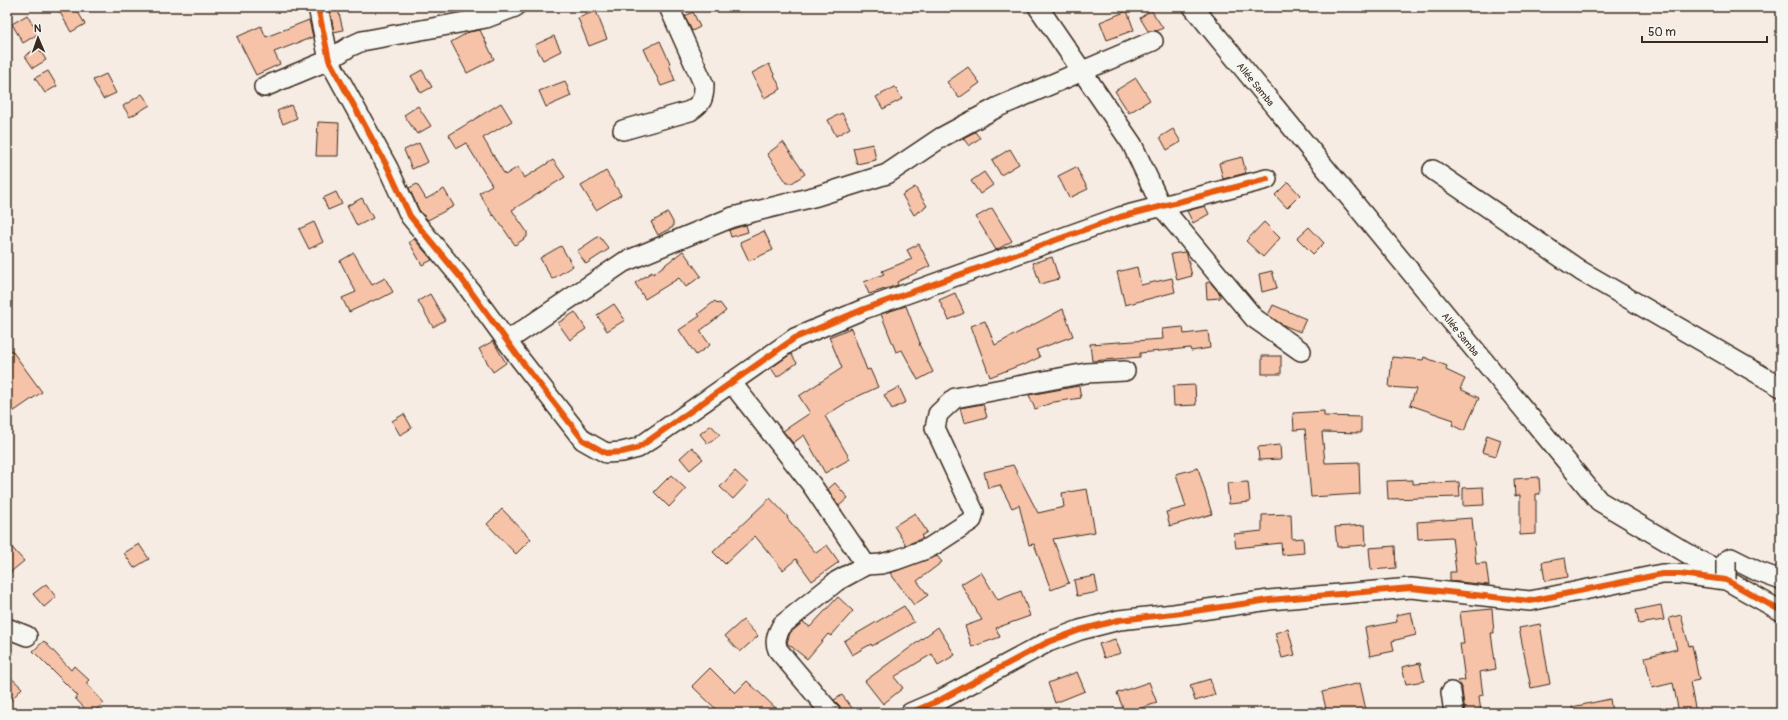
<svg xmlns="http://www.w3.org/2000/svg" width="1788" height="720" font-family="Pangolin,sans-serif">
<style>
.building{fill:#f7c3a8;stroke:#3b2a1e}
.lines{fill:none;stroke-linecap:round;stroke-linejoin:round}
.street-casing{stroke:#3b2a1e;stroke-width:22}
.street{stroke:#f6f6f2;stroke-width:19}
.street-bridge-casing{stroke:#3b2a1e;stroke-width:22;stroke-linecap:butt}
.street-bridge{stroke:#f6f6f2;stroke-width:19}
.cycleway-casing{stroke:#f6f6f2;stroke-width:8}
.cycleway{stroke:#e8590c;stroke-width:6}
.labels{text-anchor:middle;stroke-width:3;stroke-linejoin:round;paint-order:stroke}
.street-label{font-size:10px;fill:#3b2a1e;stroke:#f6f6f2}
</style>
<rect width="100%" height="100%" fill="#f6ece3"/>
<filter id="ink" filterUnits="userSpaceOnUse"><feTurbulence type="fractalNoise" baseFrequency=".025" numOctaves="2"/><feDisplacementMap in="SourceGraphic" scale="8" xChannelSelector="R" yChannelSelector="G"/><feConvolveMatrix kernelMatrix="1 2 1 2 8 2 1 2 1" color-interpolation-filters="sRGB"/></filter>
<g filter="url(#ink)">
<g class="building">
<path d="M57,7H75L85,24L71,32Z"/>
<path d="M338,9L343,30L334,32L330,11Z"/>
<path d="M1151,10L1163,28L1157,31H1148L1140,18Z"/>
<path d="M596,11L607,39L589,46L578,18Z"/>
<path d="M1127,11L1134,30L1107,40L1100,22Z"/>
<path d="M693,12L700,27L692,31L685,16Z"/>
<path d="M27,15L38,34L23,43L12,24Z"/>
<path d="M309,20L313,37L274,52L280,64L256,75L237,37L261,26L266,37Z"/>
<path d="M480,30L494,59L467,73L451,42L469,32Z"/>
<path d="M554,36L561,51L543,60L535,45Z"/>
<path d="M660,41L670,63L669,64L675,81L661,86L644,49Z"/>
<path d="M38,47L46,60L33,68L25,56Z"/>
<path d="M769,64L781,89L764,98L752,73Z"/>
<path d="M968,67L980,83L959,98L947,82Z"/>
<path d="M422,70L432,87L421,93L411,76Z"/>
<path d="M48,71L57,86L45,93L35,78Z"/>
<path d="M106,74L116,93L103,99L93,80Z"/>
<path d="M1136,78L1150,100L1129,113L1115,91Z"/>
<path d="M565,81L571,96L546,107L539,91Z"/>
<path d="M895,87L902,99L883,109L876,97Z"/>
<path d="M142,94L150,105L130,117L123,106Z"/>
<path d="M501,103L512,121L483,138L505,175L518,167L524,178L553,160L565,177L512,210L527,232V237L515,245L494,215L493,216L479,193L492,185L466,143L457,148L449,135Z"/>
<path d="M291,105L297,118L283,124L277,111Z"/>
<path d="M418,106L431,126L417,134L404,115Z"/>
<path d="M842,113L850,128L836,136L828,120Z"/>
<path d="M318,122L339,123L338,156H316Z"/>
<path d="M1173,129L1181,142L1167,150L1160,137Z"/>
<path d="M975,132L980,138L969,146L963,138Z"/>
<path d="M783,142L805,174L792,183H787L767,154Z"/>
<path d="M419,143L428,162L412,169L404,150Z"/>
<path d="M873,144L876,160L857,164L853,148Z"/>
<path d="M1010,149L1019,164L1001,175L992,160Z"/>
<path d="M1242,157L1246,173L1223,179L1219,163Z"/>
<path d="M1076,167L1088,189L1069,198L1058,176Z"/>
<path d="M606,171L621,195L596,210L581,186Z"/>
<path d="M984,172L993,185L980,194L971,181Z"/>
<path d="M1288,182L1300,195L1287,208L1275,195Z"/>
<path d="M417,184L426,199L444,189L454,206L428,220L419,210L409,188Z"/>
<path d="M915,187L927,206L914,215L902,195Z"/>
<path d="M336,192L342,204L328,210L323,198Z"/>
<path d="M362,198L373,218L357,226L347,206Z"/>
<path d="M1205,206L1209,214L1193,223L1187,211Z"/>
<path d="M992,208L1012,241L996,250L976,217Z"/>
<path d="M668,213L673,222V227L658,235L651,222Z"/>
<path d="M314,222L323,242L309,249L299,229Z"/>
<path d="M1264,222L1280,238L1263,257L1246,241Z"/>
<path d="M746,225L748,232L731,237L729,230Z"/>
<path d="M1309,227L1324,243L1313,254L1297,238Z"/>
<path d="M764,231L773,250L749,261L740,242Z"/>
<path d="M599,236L609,249L586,264L577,251Z"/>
<path d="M414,239L432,260L422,265L409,242Z"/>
<path d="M919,244L930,266L897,282L898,285L869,294L864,282L884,274L882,271L912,259L907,250Z"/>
<path d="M561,246L573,266L552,279L540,258Z"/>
<path d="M683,251L701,276L686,287L679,278L645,299L635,283L652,272L653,274Z"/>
<path d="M1185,252L1187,255L1192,276L1177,280L1171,254Z"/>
<path d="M354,253L372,285L385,278L393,292L378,300L377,299L349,312L342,298L356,292L340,261Z"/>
<path d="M1052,257L1059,279L1040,284L1033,263Z"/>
<path d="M1137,267L1141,285L1172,278L1175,292L1125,305L1117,272Z"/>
<path d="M1272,271L1277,288L1262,292L1259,274Z"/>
<path d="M1210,282L1220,294V298L1207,299L1206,283Z"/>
<path d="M955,293L964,313L949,320L939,300Z"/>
<path d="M430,294L445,320L433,327L418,301Z"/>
<path d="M715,301L718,304L720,303L726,311L700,331L710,345L696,355L679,330L700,316L698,314Z"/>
<path d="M614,304L625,320L607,331L597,315Z"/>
<path d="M1273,305L1306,319L1300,332L1281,324L1268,315Z"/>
<path d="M906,306L920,343L919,344L933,372L918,380L902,350L896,352L881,314Z"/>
<path d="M1063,309L1073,336L1036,350L1040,357L1024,365L1023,364L990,377L971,326L985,321L995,345Z"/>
<path d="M575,312L586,329L570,340L558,323Z"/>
<path d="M1183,327L1184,334L1208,331L1210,348L1191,351L1190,348L1140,353V357L1092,361L1090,344L1163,339L1162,329Z"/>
<path d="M851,328L867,370L870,369L878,387L852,399L825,416L850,459L825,473L804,435L793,443L783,431L810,413L799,396L842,368L829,337Z"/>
<path d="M493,341L506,363L493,372L479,349Z"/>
<path d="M7,344L42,392L7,416Z"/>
<path d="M791,354L797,363L777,377L771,368Z"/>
<rect x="1262" y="356" width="19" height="18"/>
<path d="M1392,357L1423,360L1424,357L1447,366L1446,370L1465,379L1460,389L1479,398L1464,431L1452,425L1454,420L1410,405L1416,389L1389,387Z"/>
<path d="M1195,385L1196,405L1174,406L1173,386Z"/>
<path d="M1079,386L1081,398L1054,402L1035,409L1029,395Z"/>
<path d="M899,387L906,402L892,409L884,395Z"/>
<path d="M983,404L987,417L964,423L960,408Z"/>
<path d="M1324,411V416L1361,417V433L1322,432L1325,463L1359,462L1360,494L1311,497L1305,429L1294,430L1293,413Z"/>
<path d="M404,414L412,428L400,435L392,421Z"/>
<path d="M711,425L720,435L708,444L700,434Z"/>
<path d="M1487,435L1501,440L1496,456L1482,452Z"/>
<path d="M1280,445L1281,459L1259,460L1258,447Z"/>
<path d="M692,447L703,459L690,470L680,458Z"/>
<path d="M1013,465L1038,513L1064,507L1062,493L1087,489L1095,532L1053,539L1069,583L1051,590L1034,544L1029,545L1019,505L1012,508L1000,485L988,488L984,472Z"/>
<path d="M1198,468L1212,514L1170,526L1166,512L1186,507L1176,474Z"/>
<path d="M735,471L748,483L733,499L720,487Z"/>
<path d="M671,475L686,489L669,507L654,492Z"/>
<path d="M1539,477L1540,494H1536V534L1520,535V495L1515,496L1514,479Z"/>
<path d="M1413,480V484L1459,482L1460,497L1388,499L1387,481Z"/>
<path d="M1248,482L1250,502L1229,504L1227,483Z"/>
<path d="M835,483L848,498L839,506L828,489Z"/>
<path d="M1483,487L1484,505L1463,506V488Z"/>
<path d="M770,498L788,517L787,518L816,553L827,545L839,562L812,581L796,559L783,570L755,536L725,564L713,552Z"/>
<path d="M502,509L531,539L516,554L487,524Z"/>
<path d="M915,513L927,532L921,536L923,538L906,545L894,526Z"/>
<path d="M1291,514L1292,539L1303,538L1304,553L1282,555L1281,543L1236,548L1234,534L1262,531V515Z"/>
<path d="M1472,518L1476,564L1486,563L1489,585L1450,581V572H1456L1452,537L1418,539L1417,522Z"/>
<path d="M1365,525L1366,545L1337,547L1335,527Z"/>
<path d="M7,542L24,561L7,575Z"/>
<path d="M139,544L149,559L134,568L124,553Z"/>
<path d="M1395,546L1396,568L1371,570L1369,548Z"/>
<path d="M937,556L942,562L917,581L928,595L914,605L890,573Z"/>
<path d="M1565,558L1568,577L1545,581L1542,562Z"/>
<path d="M981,572L998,600L1021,591L1030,616L996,628L1000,637L972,647L965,626L982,620L961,584Z"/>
<path d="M1095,576L1098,592L1077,596L1074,580Z"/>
<path d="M46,584L56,597L44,607L33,594Z"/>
<path d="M838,597L853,611L831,636L828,634L807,659L787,643L790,633L803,622L810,627Z"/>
<path d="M1661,605L1664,620L1639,624L1636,610Z"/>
<path d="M904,606L914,622L872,646L871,644L852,655L844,641Z"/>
<path d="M1492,609L1494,633H1491L1496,669L1480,672L1483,695L1479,696L1481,713H1465L1462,690L1458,681L1465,680L1460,644H1464L1460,612Z"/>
<path d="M1411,612L1416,635L1392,641L1394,651L1370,656L1365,628L1397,622L1396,615Z"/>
<path d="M1681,615L1689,646L1692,645L1699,680L1690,682L1696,713H1679L1673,683L1652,688L1645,657L1677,649L1669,618Z"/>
<path d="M743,620L758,636L740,652L725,636Z"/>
<path d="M1540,624L1550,684L1531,688L1519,628Z"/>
<path d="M938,627L955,655L938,665L932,654L894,677L903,688L883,704L865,681Z"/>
<path d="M1288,629L1295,655L1282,658L1275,633Z"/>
<path d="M1115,639L1121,653L1104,658L1099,644Z"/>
<path d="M44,641L71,670L74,666L89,680L86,683L104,703L92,713H89L75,698L78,696L33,651Z"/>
<path d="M1420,663L1424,681L1406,684L1402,667Z"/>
<path d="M710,668L735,693L747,681L781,713H720L692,686Z"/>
<path d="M1077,672L1085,691L1055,703L1048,683Z"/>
<path d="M7,674L22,688L7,705Z"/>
<path d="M1210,679L1215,695L1195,701L1190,685Z"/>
<path d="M1149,682L1157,703L1125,713L1117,693Z"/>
<path d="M1360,683L1366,710L1354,713H1327L1322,692Z"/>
<path d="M842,695L856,713H842L840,706L834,700Z"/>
<path d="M1610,699L1612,713H1573L1572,707Z"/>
</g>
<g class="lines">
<defs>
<g id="street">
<path d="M318,7L329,60L388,168L410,216L461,278L520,359L583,440L606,453L622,452L638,448L795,338L864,309L1120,217L1267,179"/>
<path d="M1038,7L1132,144L1161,206L1254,318L1301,351"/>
<path d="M1193,7L1599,501L1702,562L1725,573"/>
<path d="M264,87L329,60L349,47L362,41L486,18L515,7"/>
<path d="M623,130L690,111C702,103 704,99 704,85L669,7"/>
<path d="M1433,170L1581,271L1781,387"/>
<path d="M507,341L624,262L733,217L817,196L887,174L942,137L998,107L1153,41"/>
<path d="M731,382L811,484L866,565"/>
<path d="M1726,561L1731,558L1759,572L1781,580"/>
<path d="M7,628L27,636"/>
<path d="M1451,692L1454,713"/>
<path d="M831,713L778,650C774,641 777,634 782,625L837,581L866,565L881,564L896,560L929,548L972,520L974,512L935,428L938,414L955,398L1086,373L1125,371"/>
<path d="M910,713L940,700L1048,642L1080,630L1119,620L1174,614L1269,600L1411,588L1530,601L1662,574H1680L1726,580L1781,611"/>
</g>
</defs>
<use href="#street" class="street-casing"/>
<use href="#street" class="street"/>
<defs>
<path id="street-bridge" d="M1726,561V580"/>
</defs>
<use href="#street-bridge" class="street-bridge-casing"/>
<use href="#street-bridge" class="street-bridge"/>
<defs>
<g id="cycleway">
<path d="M318,7L329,60L388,168L410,216L461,278L520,359L583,440L606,453L622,452L638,448L795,338L864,309L1120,217L1267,179"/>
<path d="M910,713L940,700L1048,642L1080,630L1119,620L1174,614L1269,600L1411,588L1530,601L1662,574H1680L1726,580L1781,611"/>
</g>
</defs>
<use href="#cycleway" class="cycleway-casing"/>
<use href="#cycleway" class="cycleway"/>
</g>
</g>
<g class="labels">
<g class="street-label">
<text transform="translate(1256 84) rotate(51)" y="4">Allée Samba</text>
<text transform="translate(1461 334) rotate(51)" y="4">Allée Samba</text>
</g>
</g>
<rect width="1788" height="720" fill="none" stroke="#f6f6f2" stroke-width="24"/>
<rect x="12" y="12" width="1764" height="696" fill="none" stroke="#3b2a1e" stroke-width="1.5" filter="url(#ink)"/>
<g transform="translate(38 38) rotate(358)" stroke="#f6f6f2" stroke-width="3" paint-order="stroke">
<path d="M0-3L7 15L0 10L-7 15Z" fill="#3b2a1e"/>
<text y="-6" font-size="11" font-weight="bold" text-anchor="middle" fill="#3b2a1e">N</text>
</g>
<path d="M1642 36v6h125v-6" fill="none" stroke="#3b2a1e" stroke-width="2"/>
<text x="1648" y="36" font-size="12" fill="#3b2a1e" stroke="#f6f6f2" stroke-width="3" paint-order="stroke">50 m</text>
</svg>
